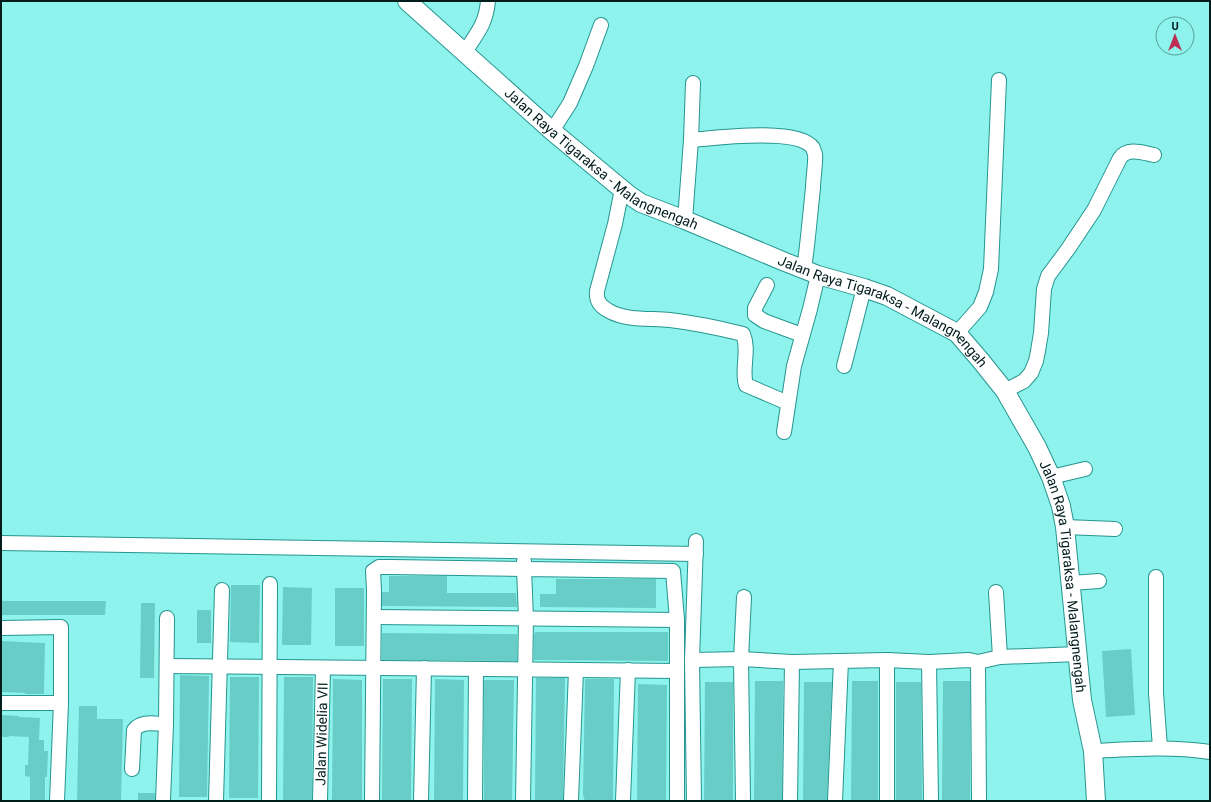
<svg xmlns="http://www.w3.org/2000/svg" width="1211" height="802" font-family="Roboto,sans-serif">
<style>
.building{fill:#69cdc7}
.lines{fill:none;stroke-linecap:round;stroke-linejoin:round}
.minor-casing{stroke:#259590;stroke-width:16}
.major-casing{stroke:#259590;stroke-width:20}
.minor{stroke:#fff;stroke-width:14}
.major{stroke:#fff;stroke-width:18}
.labels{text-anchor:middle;stroke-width:3.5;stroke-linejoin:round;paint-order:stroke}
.street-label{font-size:14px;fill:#001d1b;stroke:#8ef3ec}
</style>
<rect width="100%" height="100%" fill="#8ef3ec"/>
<g class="building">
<path d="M389,576H447V593H516L517,607L382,606V592H389Z"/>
<path d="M556,579H656V608L540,607V594H556Z"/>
<path d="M231,585H260L259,643L230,642Z"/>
<path d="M283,587L312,588L311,645H282Z"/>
<rect x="335" y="588" width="29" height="58"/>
<path d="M1,601H106L105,615H1Z"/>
<path d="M141,603H155L154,678H140Z"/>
<rect x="197" y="610" width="14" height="33"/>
<path d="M535,632H668V661L534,660V634H535Z"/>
<path d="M382,633L517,634V661L382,660Z"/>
<path d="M1,641L45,643L44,694H25V693L1,692Z"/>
<path d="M1131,649L1135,715L1106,717L1102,651Z"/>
<path d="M180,675L209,676L207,797H179Z"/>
<path d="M230,677H259L258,798H229Z"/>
<path d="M284,677H313L312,801H283Z"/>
<path d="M536,678H565L563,801H535Z"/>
<path d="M333,679L362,680V800H332Z"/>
<path d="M383,679H412L411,801H382Z"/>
<path d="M435,679L464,680L463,801H434Z"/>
<path d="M585,679H614L613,801H585L583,795Z"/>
<path d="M484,680H514L512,801H484Z"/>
<path d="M755,681H783L782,801H754Z"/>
<path d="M852,681H878V801H851Z"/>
<path d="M943,681H970V801H942Z"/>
<path d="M705,682H733V801H704Z"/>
<path d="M804,682H832L827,801H803Z"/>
<path d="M896,682H921L922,801H896Z"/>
<path d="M638,684L667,685L666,801H637Z"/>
<path d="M79,706H97V719H123L121,801H77Z"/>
<path d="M1,715L19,716V717L40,718L39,740H44V751H48L47,777H45V801H30V777L25,776V765H28L29,737L9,736V737H1Z"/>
<rect x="138" y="793" width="17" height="8"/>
</g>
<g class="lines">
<defs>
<g id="minor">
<path d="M465,52C477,33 486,24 488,1"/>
<path d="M552,131L570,103L586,66L601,25"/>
<path d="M691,140C716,138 798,127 813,148C813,149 815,154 815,154C816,161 813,179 813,188C810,215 808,242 804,269"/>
<path d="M622,189L615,224L597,291C596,301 600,306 609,311C627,321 650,318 670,320C695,323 719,328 743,334C750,351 741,369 746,385L788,403"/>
<path d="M685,220L691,140L693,83"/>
<path d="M767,285L755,308V315L764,321L802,335"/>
<path d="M957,333L980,307L986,292L991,269L999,80"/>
<path d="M844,366L864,288"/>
<path d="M1005,391L1024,381L1031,373L1036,361L1038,351L1041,333L1044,289L1048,276L1068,249L1094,210L1120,158C1128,147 1143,153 1154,155"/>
<path d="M784,432L794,366L810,309L818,275"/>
<path d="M1051,477L1085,469"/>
<path d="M1065,527L1115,529"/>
<path d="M1,543L696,554"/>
<path d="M1156,577V693L1160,748"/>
<path d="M1071,583L1099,581"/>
<path d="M996,592L1000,657"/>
<path d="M374,617L677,620"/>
<path d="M1,628L61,627V703L57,801"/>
<path d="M692,660L741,659L792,662L887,660L929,662L969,660L978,662L979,801"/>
<path d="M929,662L931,801"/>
<path d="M978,662L1000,657L1078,654"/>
<path d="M167,666L677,671"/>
<path d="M1,703H61"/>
<path d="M1093,751C1132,749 1171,746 1210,752"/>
<path d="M132,769L134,730C142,720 155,724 166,724"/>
<path d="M163,801L166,724L167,618"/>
<path d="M216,801L222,590"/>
<path d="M269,801L270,584"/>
<path id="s1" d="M320,801L323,668"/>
<path d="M372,801L374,590L373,571L379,567H390L524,569V561"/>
<path d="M421,801L424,668"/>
<path d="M475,801L476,669"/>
<path d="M523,801L526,618L524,569L673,571L677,620V801"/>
<path d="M571,801L576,670"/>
<path d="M623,801L628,670"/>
<path d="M694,801L692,660L696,541"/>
<path d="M743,801L741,659L744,597"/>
<path d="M790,801L792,662"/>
<path d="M835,801L841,661"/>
<path d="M887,801V660"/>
</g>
<g id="major">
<path id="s2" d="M407,1L552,131L629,195L641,203L685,220L785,262L818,275L864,288L887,296L957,333L981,361L1005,391L1037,447L1051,477L1061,506L1065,527L1082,700L1093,751L1096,801"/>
</g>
</defs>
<use href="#minor" class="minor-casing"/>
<use href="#major" class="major-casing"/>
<use href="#minor" class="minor"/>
<use href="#major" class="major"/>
</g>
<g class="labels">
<g class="street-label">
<text dy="5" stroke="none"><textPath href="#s2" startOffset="252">Jalan Raya Tigaraksa - Malangnengah</textPath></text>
<text dy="5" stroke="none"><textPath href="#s2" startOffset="576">Jalan Raya Tigaraksa - Malangnengah</textPath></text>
<text dy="5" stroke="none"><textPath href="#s2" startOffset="925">Jalan Raya Tigaraksa - Malangnengah</textPath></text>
<text dy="5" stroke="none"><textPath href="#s1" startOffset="67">Jalan Widelia VII</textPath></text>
</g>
</g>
<rect width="1211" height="802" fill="none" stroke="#001d1b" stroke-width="4"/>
<g transform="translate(1175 36)"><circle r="19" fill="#8ef3ec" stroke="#559d98"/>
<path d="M0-3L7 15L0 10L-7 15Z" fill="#be2e56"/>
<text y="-6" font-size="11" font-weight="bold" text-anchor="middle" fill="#001d1b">U</text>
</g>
</svg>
